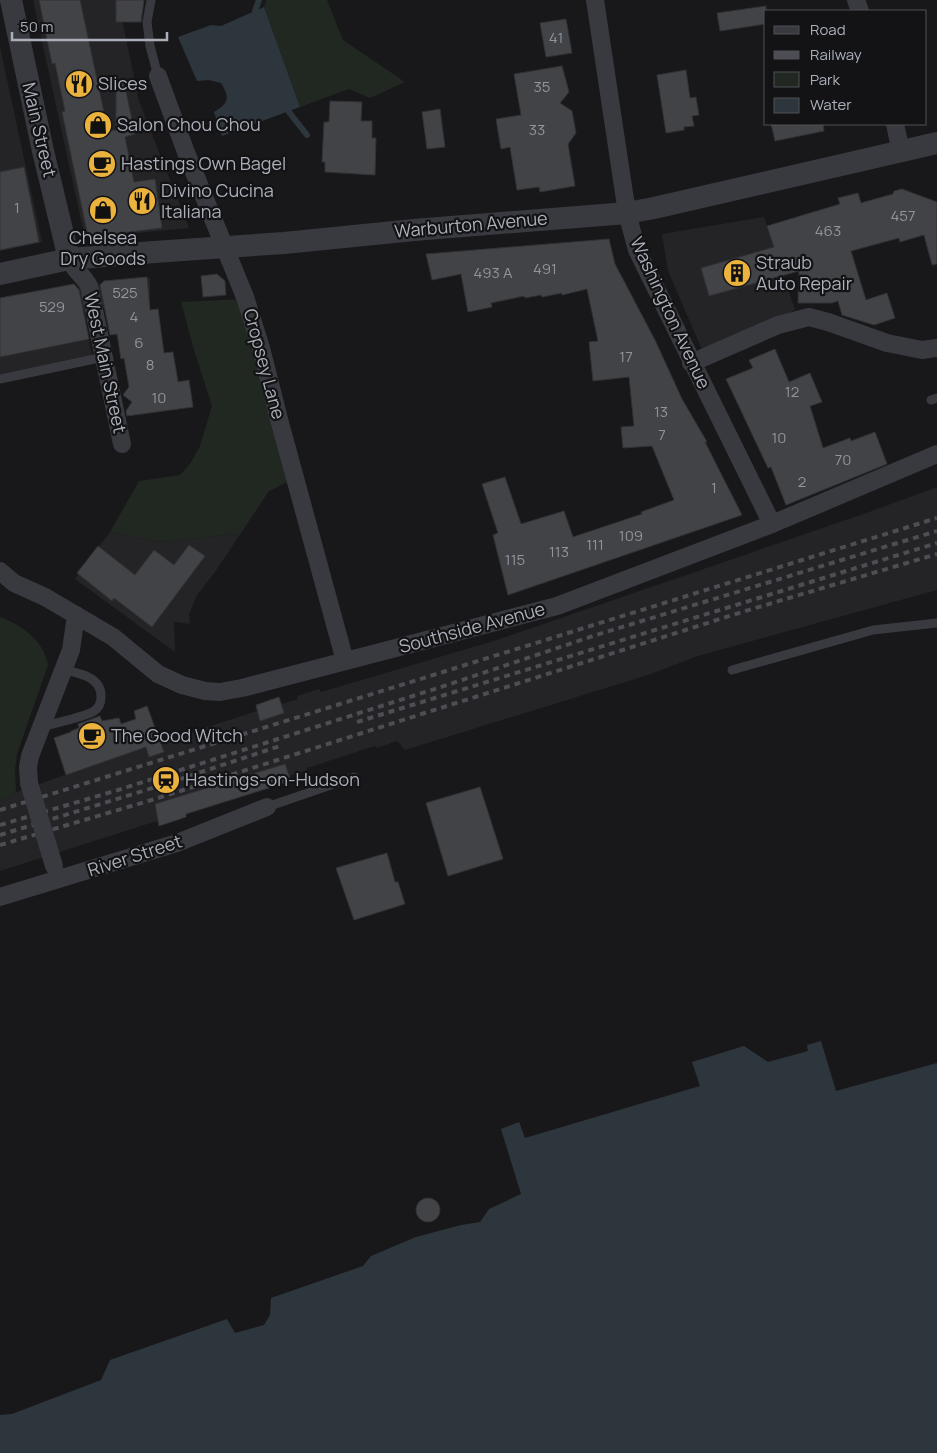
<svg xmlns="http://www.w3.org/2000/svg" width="937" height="1453" font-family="Manrope,sans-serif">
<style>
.built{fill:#242427}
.green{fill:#202821}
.water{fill:#2e363d}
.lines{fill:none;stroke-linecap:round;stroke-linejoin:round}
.stream{stroke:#2e363d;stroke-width:6}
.building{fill:#424347;stroke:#323236}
.service{stroke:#393a3f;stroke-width:9}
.minor{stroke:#393a3f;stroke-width:18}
.tertiary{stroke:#393a3f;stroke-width:22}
.rail{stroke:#4c4e54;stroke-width:4;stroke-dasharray:6 5;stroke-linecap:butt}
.minor-bridge{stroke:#393a3f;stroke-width:18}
.tertiary-bridge{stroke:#393a3f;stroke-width:22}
.labels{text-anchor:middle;stroke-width:4.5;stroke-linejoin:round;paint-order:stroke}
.number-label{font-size:15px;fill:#90949c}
.poi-label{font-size:18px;fill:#aaafb9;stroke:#131315;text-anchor:start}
.street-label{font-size:18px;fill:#aaafb9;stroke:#131315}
</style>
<rect width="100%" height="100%" fill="#18181a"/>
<g class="built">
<path d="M33,0H118L139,101L189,228L85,238Z"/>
<path d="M0,47L42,242L0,251Z"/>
<path d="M764,217L795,310L703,352L668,271L662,234Z"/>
<path d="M150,278V305L82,309L92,356L0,375V302L104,283Z"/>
<path d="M937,487V590L698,656L648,675L405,750L397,741L377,748L375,746L307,768V770L289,776L291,781L186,814V817L159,826L157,821L0,871V801L13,796L16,792L131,752L257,711L256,705L279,697L282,704L298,699L297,696L319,689L321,692L497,640L869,512Z"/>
<path d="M110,532L161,542L235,534L239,536L215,572L197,595L189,614L190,624L174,622L175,652L75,579Z"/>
</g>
<g class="green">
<path d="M266,0H327L343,40L405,82L370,98L349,89L300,107L264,7Z"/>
<path d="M240,299L287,482L269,491L239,536L235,534L161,542L110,532L139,481L180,475L190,464L200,446L212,406L194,350L181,302Z"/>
<path d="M0,617C21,624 45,642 48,665L17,754L15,770L16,792L13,796L0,801Z"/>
</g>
<g class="water">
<path d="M264,7L300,107L222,136L214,112C229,103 230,98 221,83L209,80L197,81L178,37L211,25L221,26Z"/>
<path d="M821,1041L836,1091L937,1063V1453H0V1415L12,1414L101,1380L110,1360L227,1319L235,1333L264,1325L270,1315L271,1298L363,1266L371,1256L416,1237L461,1225L480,1222L489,1209L521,1194L501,1129L519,1122L525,1138L700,1086L692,1062L744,1046L768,1062L808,1051L807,1045Z"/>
</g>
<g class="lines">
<g class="stream">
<path d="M257,18L255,11L259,0"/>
<path d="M286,105L289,112L307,135"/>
</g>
</g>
<g class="building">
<path d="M39,0H80L108,131L116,130V83L124,82L135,134L125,137L134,182L155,179L162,228L88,237L62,112L65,111L55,63L52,64Z"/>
<path d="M116,0H144L141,22H116Z"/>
<path d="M766,6V24L720,31L717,13Z"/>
<path d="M566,19L572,53L546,57L540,23Z"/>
<path d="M562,66L569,92L560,103L572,111L576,133L568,144L575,186L540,192L539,187L517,190L510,147L501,149L496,119L521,115L514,74Z"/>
<path d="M686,70L690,98L696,97L699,115L692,116L694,126L684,127V130L666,133L657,75Z"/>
<path d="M330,101L362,102L361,121H372V138H376L375,175L325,172V162H322L324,122H329Z"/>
<path d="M440,109L445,147L427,149L422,112Z"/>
<path d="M771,124H823L824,131L775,141Z"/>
<path d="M24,167L39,242L0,250V172Z"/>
<path d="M902,189L937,202V264L932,265L924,235L900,242L899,238L851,251L866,300L887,293L895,318L874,325L842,315L838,301L832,303H798L799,271L709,296L701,268L774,247L767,226L840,204L838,198L858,193L861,203L893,194L894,191Z"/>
<path d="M609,239L615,264L655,340L682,399L707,442H705L742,515L508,595L493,535L498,533L482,484L505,477L521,524L564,511L573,537L642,514L641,512L674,500L652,446L623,448L621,427L634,426L629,377L593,381L589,342L598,341L587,289L562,295V293L542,297L541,295L525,298L524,296L491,303L492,307L468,312L461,274L432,280L426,254Z"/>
<path d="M217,274L225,281L226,295L203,297L201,276Z"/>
<path d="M147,277L150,310L158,309L164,353L173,352L178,382L189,380L193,407L127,416L126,411L132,402L123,395L129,387L124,358L121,359L117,334L110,335L100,285L104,281Z"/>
<path d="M74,284L79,290L89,339L0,357V298Z"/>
<path d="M775,349L789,382L810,373L822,402L810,406L823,448L850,438L851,441L875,432L887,464L786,505L771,467L768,468L726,379L753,368L749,360Z"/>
<path d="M189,545L205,556L152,627L114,598L112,601L77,573L98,546L135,575L154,550L174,565Z"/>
<path d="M279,697L284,713L260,721L256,705Z"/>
<path d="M147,706L164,752L149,757L146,747L66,775L54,738L71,732V731L79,728L78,724L100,716L102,721L119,718L121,724L136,719L134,711Z"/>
<path d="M285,764L291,781L186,814V817L159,826L155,804Z"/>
<path d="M480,787L503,859L448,876L426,803Z"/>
<path d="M387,853L395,882H398L405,904L354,920L336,868Z"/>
<circle cx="428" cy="1210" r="12"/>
</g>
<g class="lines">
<g class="service">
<path d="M151,0L147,22L150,46L158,76"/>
<path d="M0,379L104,357"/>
<path d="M931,400L937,398"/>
<path d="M732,670L873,630L937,623"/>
<path d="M42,727C54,723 85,717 94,711C99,708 101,702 101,697C102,677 79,673 64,670"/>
<path d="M267,807L354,777"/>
</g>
<g class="minor">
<path d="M595,0L627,213L637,250L772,524"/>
<path d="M856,0L860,11"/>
<path d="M158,76L187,155L245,297L261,348L280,423L345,661"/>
<path d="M895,124L901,152"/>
<path d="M69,259C74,270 84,276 89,286L122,444"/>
<path d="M691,363L778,325L809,317L828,322L887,343L922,350L937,348"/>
<path d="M0,571L14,583L45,597L113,637L158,674L182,685L205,691L220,692L242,688L557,606L772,524L937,454"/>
<path d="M29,783L28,767L30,756L71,650L76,615"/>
<path d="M0,897L177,843L267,807"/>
</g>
<g class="tertiary">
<path d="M11,0L43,151L69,259"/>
<path d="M414,230L627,213L654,208L937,143"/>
<path d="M0,274L69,259L154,252"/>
</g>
<g class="rail">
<path d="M357,722L937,543"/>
<path d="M0,810L937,518"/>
<path d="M0,825L118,790L441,687L596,635L937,531"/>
<path d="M0,835L159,786L283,745"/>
<path d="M0,845L155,799L742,612L937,554"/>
</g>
<path class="minor-bridge" d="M29,783L54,866"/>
<path class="tertiary-bridge" d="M154,252L284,243L414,230"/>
</g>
<defs>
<symbol id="restaurant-disc" viewBox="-11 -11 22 22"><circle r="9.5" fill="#ebb33e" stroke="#131315"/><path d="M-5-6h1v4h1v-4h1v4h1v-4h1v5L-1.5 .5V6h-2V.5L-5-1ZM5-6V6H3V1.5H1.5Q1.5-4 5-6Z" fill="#111"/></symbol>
<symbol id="shop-disc" viewBox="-11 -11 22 22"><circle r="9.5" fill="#ebb33e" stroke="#131315"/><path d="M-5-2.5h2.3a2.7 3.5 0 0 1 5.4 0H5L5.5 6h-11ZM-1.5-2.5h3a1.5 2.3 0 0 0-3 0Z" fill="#111"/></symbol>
<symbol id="cafe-disc" viewBox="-11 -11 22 22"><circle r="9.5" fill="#ebb33e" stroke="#131315"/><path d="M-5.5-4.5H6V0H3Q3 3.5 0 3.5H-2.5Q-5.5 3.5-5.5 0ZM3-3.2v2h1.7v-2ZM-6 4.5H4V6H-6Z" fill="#111"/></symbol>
<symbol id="building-disc" viewBox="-11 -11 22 22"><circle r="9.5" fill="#ebb33e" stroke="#131315"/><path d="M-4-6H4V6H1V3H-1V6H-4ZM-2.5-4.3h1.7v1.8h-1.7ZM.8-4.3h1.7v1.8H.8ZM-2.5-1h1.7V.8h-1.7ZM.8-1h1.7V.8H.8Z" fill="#111"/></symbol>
<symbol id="station-disc" viewBox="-11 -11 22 22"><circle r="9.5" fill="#ebb33e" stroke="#131315"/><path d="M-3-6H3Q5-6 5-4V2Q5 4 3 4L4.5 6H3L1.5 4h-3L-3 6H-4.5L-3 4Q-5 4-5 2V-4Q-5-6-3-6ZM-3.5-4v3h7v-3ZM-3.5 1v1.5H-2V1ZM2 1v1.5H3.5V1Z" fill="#111"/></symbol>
</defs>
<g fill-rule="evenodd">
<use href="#restaurant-disc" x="63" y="68" width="32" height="32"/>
<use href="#shop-disc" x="82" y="109" width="32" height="32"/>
<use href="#cafe-disc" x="86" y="148" width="32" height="32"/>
<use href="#restaurant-disc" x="126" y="185" width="32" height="32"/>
<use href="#shop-disc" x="87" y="194" width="32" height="32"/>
<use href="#building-disc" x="721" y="257" width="32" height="32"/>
<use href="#cafe-disc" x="76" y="720" width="32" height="32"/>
<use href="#station-disc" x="150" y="764" width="32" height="32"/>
</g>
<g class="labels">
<g class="number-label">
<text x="556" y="43">41</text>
<text x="542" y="92">35</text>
<text x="537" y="135">33</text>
<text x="17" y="213">1</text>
<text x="903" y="221">457</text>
<text x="828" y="236">463</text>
<text x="545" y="274">491</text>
<text x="493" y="278">493 A</text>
<text x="125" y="298">525</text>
<text x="52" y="312">529</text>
<text x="134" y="322">4</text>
<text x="139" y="348">6</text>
<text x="626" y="362">17</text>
<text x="150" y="370">8</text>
<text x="792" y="397">12</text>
<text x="159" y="403">10</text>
<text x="661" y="417">13</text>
<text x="662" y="440">7</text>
<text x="779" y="443">10</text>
<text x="843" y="465">70</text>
<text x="802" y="487">2</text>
<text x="714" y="493">1</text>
<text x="631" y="541">109</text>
<text x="595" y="550">111</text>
<text x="559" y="557">113</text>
<text x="515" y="565">115</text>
</g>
<g class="poi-label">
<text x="98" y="90">Slices</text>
<text x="117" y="131">Salon Chou Chou</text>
<text x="121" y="170">Hastings Own Bagel</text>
<text x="161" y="197">Divino Cucina<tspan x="161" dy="21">Italiana</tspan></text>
<text x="103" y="244" text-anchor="middle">Chelsea<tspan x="103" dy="21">Dry Goods</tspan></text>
<text x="756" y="269">Straub<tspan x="756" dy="21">Auto Repair</tspan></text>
<text x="111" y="742">The Good Witch</text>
<text x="185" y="786">Hastings-on-Hudson</text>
</g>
<g class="street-label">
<text transform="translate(39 130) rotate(77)" y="6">Main Street</text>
<text transform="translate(471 225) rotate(-5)" y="6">Warburton Avenue</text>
<text transform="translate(670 313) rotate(65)" y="6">Washington Avenue</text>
<text transform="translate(105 363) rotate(78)" y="6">West Main Street</text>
<text transform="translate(264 364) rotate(75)" y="6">Cropsey Lane</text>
<text transform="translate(472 628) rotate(-15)" y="6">Southside Avenue</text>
<text transform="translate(135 856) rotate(-18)" y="6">River Street</text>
</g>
</g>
<rect x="764" y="10" width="162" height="115" fill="#131315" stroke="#4f5157"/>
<rect x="774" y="26" width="25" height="8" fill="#393a3f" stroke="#4f5157"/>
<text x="810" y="35" font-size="15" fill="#aaafb9">Road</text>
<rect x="774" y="51" width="25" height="8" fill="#4c4e54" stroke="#4f5157"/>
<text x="810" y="60" font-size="15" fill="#aaafb9">Railway</text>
<rect x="774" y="72" width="25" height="15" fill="#202821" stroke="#4f5157"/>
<text x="810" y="85" font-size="15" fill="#aaafb9">Park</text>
<rect x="774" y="98" width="25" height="15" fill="#2e363d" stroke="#4f5157"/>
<text x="810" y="110" font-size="15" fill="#aaafb9">Water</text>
<path d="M12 32v8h155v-8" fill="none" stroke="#aaafb9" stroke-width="2.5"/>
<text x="20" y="32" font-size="15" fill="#aaafb9" stroke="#131315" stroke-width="4" paint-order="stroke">50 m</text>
</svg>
